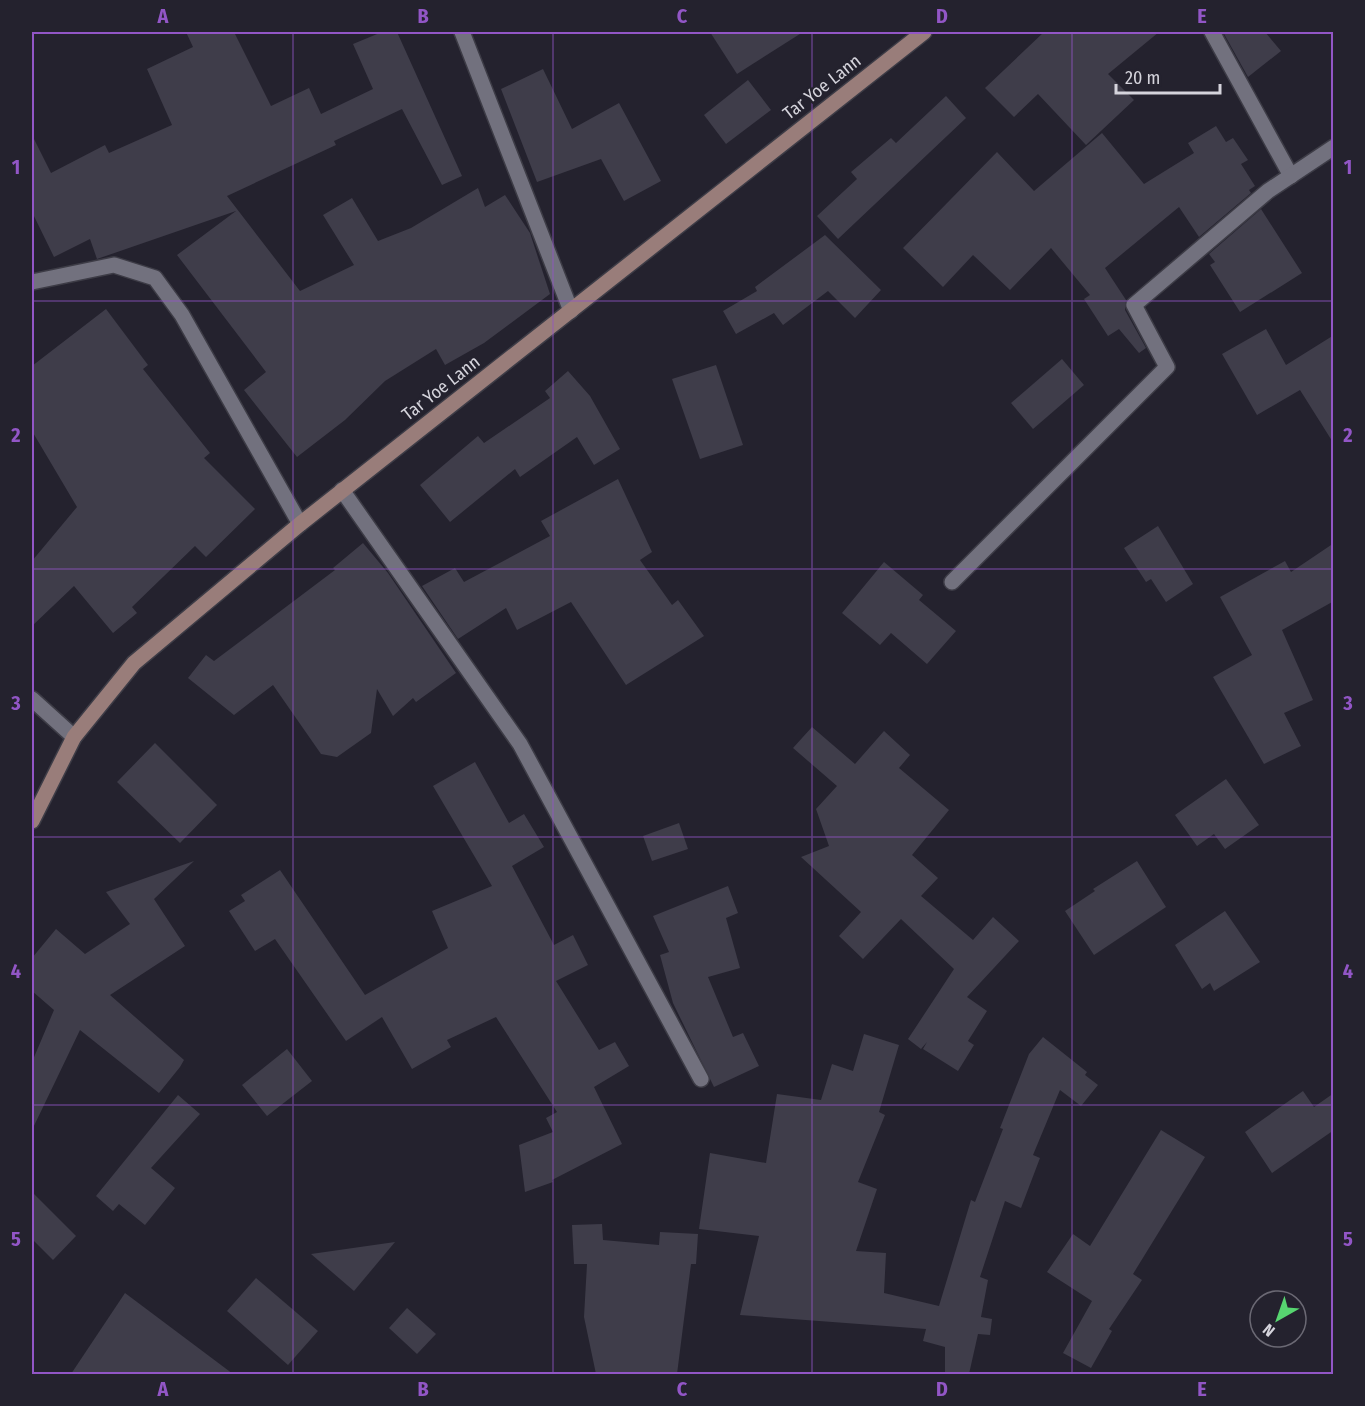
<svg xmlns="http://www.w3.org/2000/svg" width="1365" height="1406" font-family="'Fira Sans Condensed',sans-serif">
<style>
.building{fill:#3f3d4a}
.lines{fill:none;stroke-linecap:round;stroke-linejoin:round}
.minor-casing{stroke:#3d3c46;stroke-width:18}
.secondary-casing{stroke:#3d3c46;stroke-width:18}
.minor{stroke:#72717e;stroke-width:15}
.secondary{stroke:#997d7a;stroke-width:15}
.grid{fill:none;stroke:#9256c6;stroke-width:1.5;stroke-opacity:0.55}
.labels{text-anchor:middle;stroke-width:4.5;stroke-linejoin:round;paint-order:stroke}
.street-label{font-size:18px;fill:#d5d4dc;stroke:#24222e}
.neatline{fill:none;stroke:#9256c6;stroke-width:2}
.grid-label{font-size:20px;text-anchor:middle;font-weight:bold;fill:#9256c6}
</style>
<rect width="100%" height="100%" fill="#24222e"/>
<g class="building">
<path d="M186,32H234L271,106L309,88L321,114L373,89L353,44L382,32H397L462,176L442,185L402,109L334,141L336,145L227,196L300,291L354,265L323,215L352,198L378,241L411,228L478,188L485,207L505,195L530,233L550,294L484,343L445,365L436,349L385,381L345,420L297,457L244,390L266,372L177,255L236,211L97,259L90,239L54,257L32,212V135L51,173L105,145L109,153L172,125L147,69L193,47Z"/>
<path d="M710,32H803L737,74Z"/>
<path d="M1044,32H1159L1108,74L1134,100L1086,145L1038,94L1014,117L985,88Z"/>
<path d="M1223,32H1265L1281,51L1248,77Z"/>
<path d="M543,69L572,129L619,103L661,181L624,201L601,159L537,182L501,89Z"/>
<path d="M748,80L771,110L726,144L704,115Z"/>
<path d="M946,96L966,118L838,239L817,216L857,179L851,172L891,138L896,143Z"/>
<path d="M1216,126L1226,142L1233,138L1248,160L1241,164L1255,186L1249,190L1251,193L1199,237L1179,207L1105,268L1126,300L1125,310L1146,348L1139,353L1119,329L1108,336L1084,299L1090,295L1051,248L1010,290L973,255L943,287L903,248L997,152L1034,191L1102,133L1144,184L1194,153L1188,143Z"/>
<path d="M1261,209L1302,273L1240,312L1210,265L1215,262L1209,254Z"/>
<path d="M825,235L881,290L855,318L828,291L783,325L774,313L736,334L723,311L757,291L755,287Z"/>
<path d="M106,309L148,365L143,369L210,453L204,458L255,509L206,557L195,546L132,607L137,613L113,633L74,586L32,626V561L77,507L32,431V366Z"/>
<path d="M1266,329L1286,365L1334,335V444L1300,390L1257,415L1222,354Z"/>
<path d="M1062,359L1084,385L1033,429L1011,403Z"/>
<path d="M716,365L743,445L700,459L672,379Z"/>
<path d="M568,371L590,396L620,449L594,465L577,437L520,477L515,469L450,522L420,485L478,436L484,443L550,398L545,391Z"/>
<path d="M618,479L652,552L640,560L672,605L678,600L704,636L626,685L571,602L517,630L506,608L458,639L422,586L455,568L464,582L550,536L541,521Z"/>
<path d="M1158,526L1193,584L1166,602L1151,579L1146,582L1124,548Z"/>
<path d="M363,543L388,573L456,673L416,702L413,698L393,716L377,689L371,733L337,757L321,754L273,685L234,715L188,678L206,655L214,661L335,570L333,568Z"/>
<path d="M1334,543V601L1282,630L1313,700L1284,713L1301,746L1264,764L1213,677L1252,655L1220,597L1285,561L1291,572Z"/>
<path d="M884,562L923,595L919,600L956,631L927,664L891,633L880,645L842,613Z"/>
<path d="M812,727L855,764L884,731L910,755L899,768L949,810L912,855L938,878L921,896L973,940L993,917L1019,941L967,997L987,1011L968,1041L974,1045L958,1071L923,1049L927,1042L921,1049L908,1039L954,969L901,919L863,959L839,936L861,912L801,857L829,846L816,809L837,786L793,748Z"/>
<path d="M155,743L217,805L180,843L117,782Z"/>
<path d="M475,762L509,823L524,814L544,847L512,866L554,945L573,935L588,965L556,981L599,1050L615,1042L629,1066L594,1087L622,1144L552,1180L553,1182L525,1192L519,1145L553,1132L546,1118L557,1112L496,1017L447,1040L451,1047L412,1069L382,1017L346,1041L275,939L255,951L229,911L245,901L241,895L280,870L365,995L448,948L432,911L492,886L433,786Z"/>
<path d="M1226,779L1259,825L1225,849L1214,834L1197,846L1175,815Z"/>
<path d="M679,823L688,849L652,861L643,836Z"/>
<path d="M194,861L154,899L185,946L110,995L184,1060L180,1067L159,1093L80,1030L32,1130V1062L54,1010L32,991V958L56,929L85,954L130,924L106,892Z"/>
<path d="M1137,861L1166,907L1094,955L1065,911L1095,891L1093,889Z"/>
<path d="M728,886L738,913L726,918L740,968L708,977L733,1037L743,1033L759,1066L714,1087L673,1003L660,955L669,952L653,916Z"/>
<path d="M1225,911L1260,962L1214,991L1210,983L1202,989L1175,945Z"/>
<path d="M864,1034L899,1045L879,1112L885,1115L858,1182L877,1189L856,1251L886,1253L884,1293L939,1306L971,1200L975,1202L1003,1129L1000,1128L1029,1054L1043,1037L1087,1072L1085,1075L1098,1085L1081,1106L1060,1090L1033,1155L1040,1158L1021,1208L1005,1201L980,1277L988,1280L981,1317L992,1319L990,1335L978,1334L969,1374H945V1347L923,1341L926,1329L740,1315L759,1236L699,1229L710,1153L766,1163L777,1094L821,1100L832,1064L853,1071Z"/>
<path d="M287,1049L312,1081L267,1116L242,1085Z"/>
<path d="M1303,1091L1314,1107L1334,1093V1130L1272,1173L1245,1132Z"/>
<path d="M178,1095L200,1114L151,1168L175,1188L145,1225L119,1204L113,1211L96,1196Z"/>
<path d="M1161,1130L1205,1157L1133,1274L1142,1280L1109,1329L1112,1331L1091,1368L1063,1353L1092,1301L1047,1272L1073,1234L1090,1246Z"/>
<path d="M32,1192L76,1236L53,1260L32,1239Z"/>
<path d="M602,1224L603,1240L659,1245L660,1232L698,1234L696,1264H691L677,1374H596L584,1317L587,1264H574L572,1225Z"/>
<path d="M395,1242L354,1291L311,1254Z"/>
<path d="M256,1278L318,1331L288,1365L227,1311Z"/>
<path d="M125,1293L233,1374H71Z"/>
<path d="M407,1308L436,1334L417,1354L389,1328Z"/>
</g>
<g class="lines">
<defs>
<g id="minor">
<path d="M462,32L571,311"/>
<path d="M1212,32L1291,176"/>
<path d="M32,282L114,265L155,278L182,315L300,524"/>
<path d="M342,490L520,744L701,1079"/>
<path d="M952,582L1167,367L1134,305L1268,191L1334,147"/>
<path d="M32,699L74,737"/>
</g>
<path id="secondary" d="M32,821L74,737L134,663L300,524L924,32"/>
</defs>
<use href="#minor" class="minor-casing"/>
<use href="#secondary" class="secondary-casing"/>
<use href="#minor" class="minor"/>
<use href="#secondary" class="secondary"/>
</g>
<path class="grid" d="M293,32V1374M553,32V1374M812,32V1374M1072,32V1374M32,301H1334M32,569H1334M32,837H1334M32,1105H1334"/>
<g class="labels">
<g class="street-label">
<text transform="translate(822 87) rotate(-38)" y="6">Tar Yoe Lann</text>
<text transform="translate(441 388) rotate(-38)" y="6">Tar Yoe Lann</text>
</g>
</g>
<rect width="1365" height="1406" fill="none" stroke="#24222e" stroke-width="66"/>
<g transform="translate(1278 1319) rotate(220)"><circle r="28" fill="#24222e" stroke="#6b6974" stroke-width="1.5"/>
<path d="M0-4.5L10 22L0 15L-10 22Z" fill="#57d570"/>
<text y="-9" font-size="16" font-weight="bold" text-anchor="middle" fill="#d5d4dc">N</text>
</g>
<path d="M1116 84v9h104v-9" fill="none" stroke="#d5d4dc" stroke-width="3"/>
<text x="1125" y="84" font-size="18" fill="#d5d4dc" stroke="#24222e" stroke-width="4.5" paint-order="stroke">20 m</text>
<rect x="33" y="33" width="1299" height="1340" class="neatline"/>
<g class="grid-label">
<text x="163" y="23">A</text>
<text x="423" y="23">B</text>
<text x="682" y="23">C</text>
<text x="942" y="23">D</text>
<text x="1202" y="23">E</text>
<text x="16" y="174">1</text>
<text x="1348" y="174">1</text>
<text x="16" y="442">2</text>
<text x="1348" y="442">2</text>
<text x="16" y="710">3</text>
<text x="1348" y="710">3</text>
<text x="16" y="978">4</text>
<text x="1348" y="978">4</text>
<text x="16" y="1246">5</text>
<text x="1348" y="1246">5</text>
<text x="163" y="1396">A</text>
<text x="423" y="1396">B</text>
<text x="682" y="1396">C</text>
<text x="942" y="1396">D</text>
<text x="1202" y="1396">E</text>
</g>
</svg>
